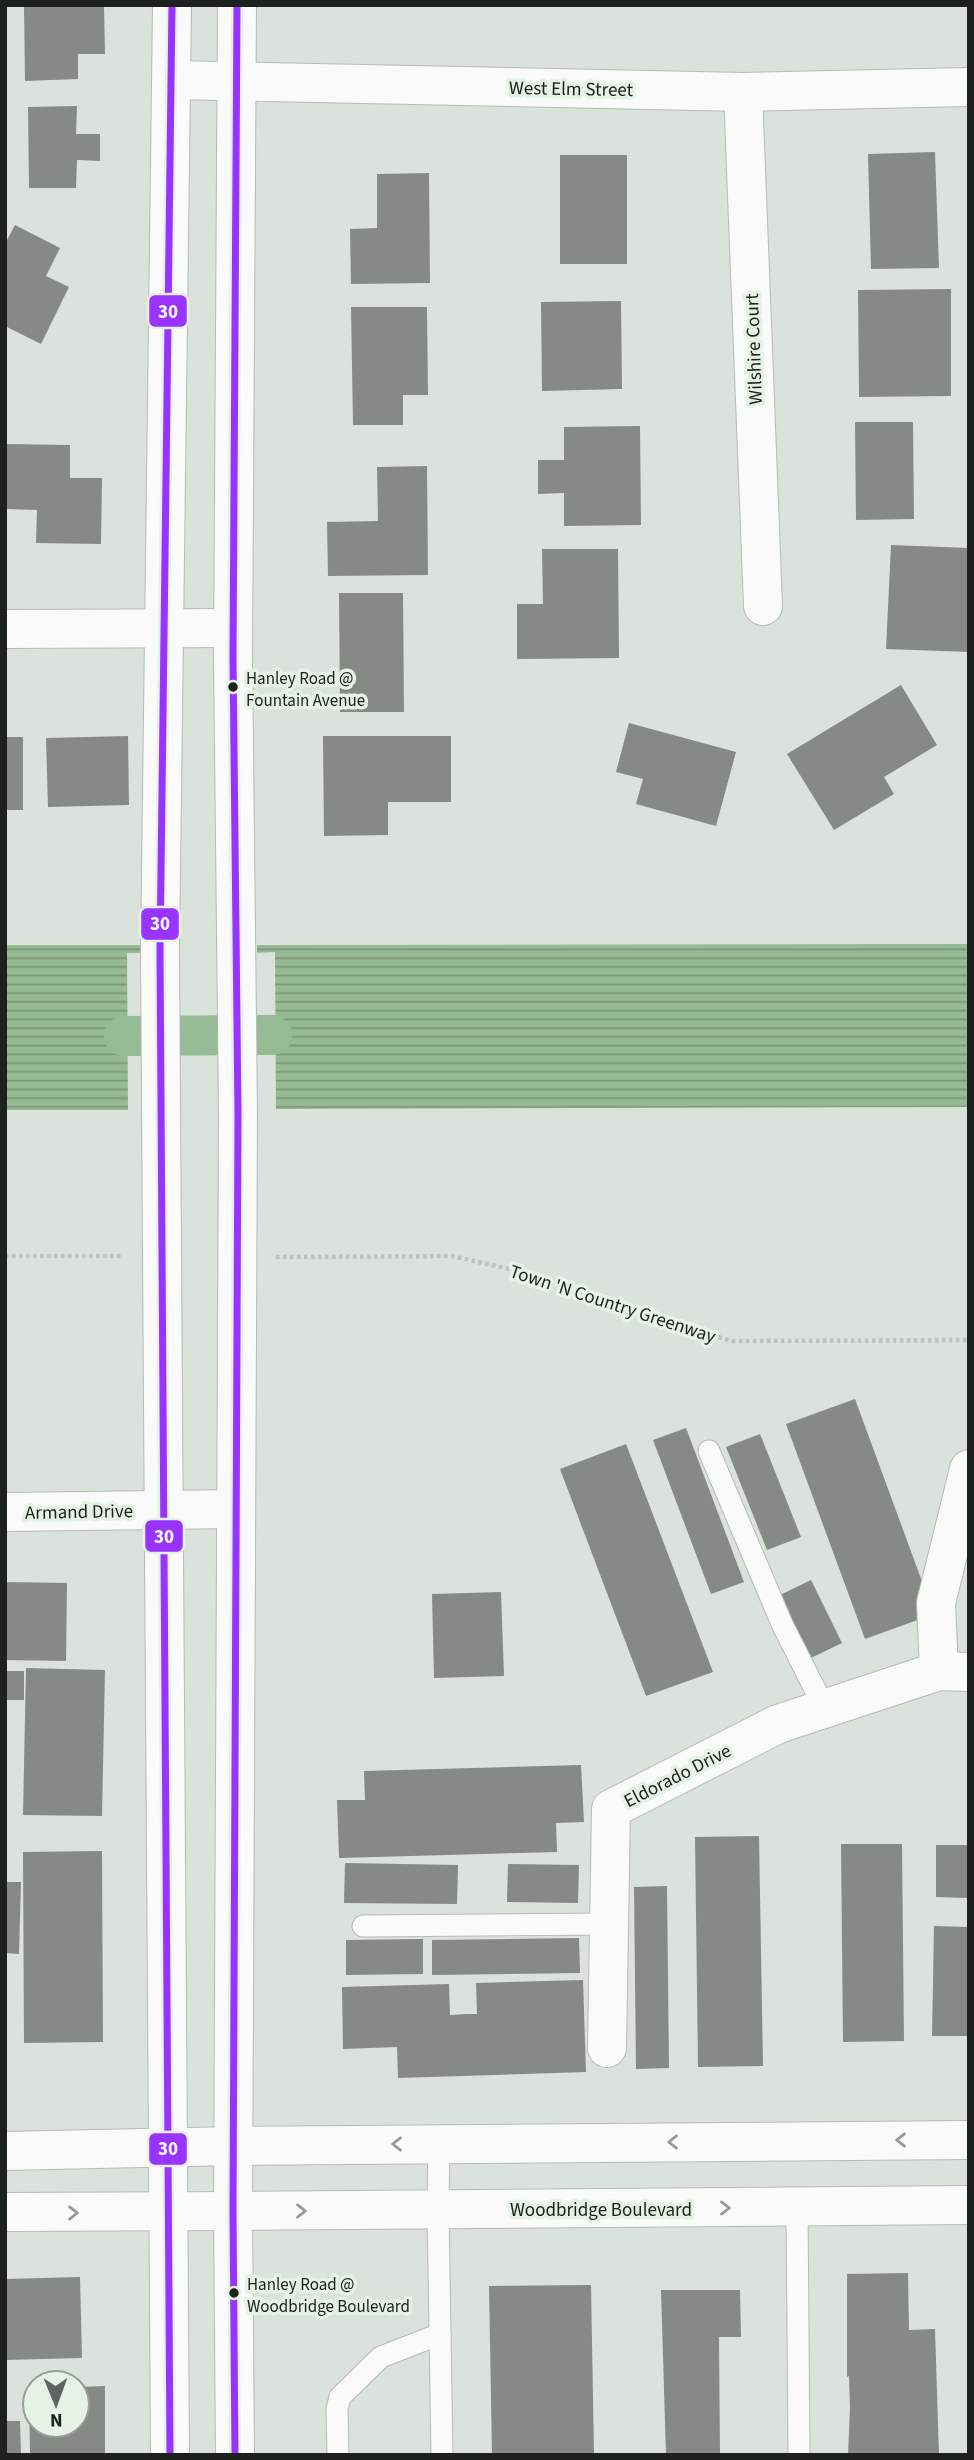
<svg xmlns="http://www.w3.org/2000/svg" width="974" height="2460" font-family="'Source Sans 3',sans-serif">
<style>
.water{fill:url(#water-rules)}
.pier{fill:#dbe1db}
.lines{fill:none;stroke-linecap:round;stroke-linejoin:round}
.canal{stroke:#96ba94;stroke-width:40}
.building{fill:#858a85}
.service-casing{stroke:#b7bbb6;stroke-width:23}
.minor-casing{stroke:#b7bbb6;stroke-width:40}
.tertiary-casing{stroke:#b7bbb6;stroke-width:40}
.secondary-casing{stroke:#b7bbb6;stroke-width:40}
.path{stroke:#bfc1bf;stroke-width:4.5;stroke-dasharray:3.5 3.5;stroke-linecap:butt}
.service{stroke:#fafafa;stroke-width:21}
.minor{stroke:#fafafa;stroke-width:38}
.tertiary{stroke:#fafafa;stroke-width:38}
.secondary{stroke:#fafafa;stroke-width:38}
.bus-1-casing{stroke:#e6f2e5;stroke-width:12}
.bus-1{stroke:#93f;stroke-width:7}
.oneway{stroke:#979897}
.bus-dot{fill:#1d211d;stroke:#e6f2e5;stroke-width:2.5}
.labels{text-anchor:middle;stroke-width:7;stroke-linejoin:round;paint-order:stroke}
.bus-label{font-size:17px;fill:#1d211d;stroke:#e6f2e5;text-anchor:start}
.street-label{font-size:19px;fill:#1d211d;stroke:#e6f2e5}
.line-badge{stroke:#e6f2e5;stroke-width:2.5}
.badge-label{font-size:19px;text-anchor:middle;font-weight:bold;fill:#fff}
</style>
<defs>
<pattern id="water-rules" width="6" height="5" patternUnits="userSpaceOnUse" patternTransform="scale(1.75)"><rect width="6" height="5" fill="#96ba94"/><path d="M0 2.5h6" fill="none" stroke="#7a9778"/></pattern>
</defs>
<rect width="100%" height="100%" fill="#dbe1db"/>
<g class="water">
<path d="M969,944V1107L257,1109V945Z"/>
<path d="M5,945H140L141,1110H5Z"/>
</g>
<g class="pier">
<path d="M275,952L276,1113H257L253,953Z"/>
<path d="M127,953H144L143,1112L141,1113H128Z"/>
</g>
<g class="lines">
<path class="canal" d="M124,1036L272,1035"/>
</g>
<g class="building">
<path d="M24,5H104L105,54H78V79L25,81Z"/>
<path d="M77,106L76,134H100V161L77,160L76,188H29L28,107Z"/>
<path d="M935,152L939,268L871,269L868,154Z"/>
<rect x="560" y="155" width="67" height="109"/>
<path d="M429,173L430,283L351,284L350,229L377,228V174Z"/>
<path d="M15,225L60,248L46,276L69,287L41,344L5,326V244Z"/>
<path d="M951,289V396L859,397L858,290Z"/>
<path d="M621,301L622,389L542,391L541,302Z"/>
<path d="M351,307H427L428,395H403V425H353Z"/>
<path d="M855,422H913L914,519L856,520Z"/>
<path d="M640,426L641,525L564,526V493L538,494V460H564V427Z"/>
<path d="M6,444L70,445V478H102L101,544L36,543L37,510L5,509Z"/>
<path d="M427,466L428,575L328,576L327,522L378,521L377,467Z"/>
<path d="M891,545L969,548V652L886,649Z"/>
<path d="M542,549H618L619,658L517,659V604H543Z"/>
<path d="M339,593H403L404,712H340Z"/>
<path d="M901,685L937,745L884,777L894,794L834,830L787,754Z"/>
<path d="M629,723L736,752L716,826L636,804L643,779L616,772Z"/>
<path d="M128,736L129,805L48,807L46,738Z"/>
<path d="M323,736H451V802H388V835L324,836Z"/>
<rect x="5" y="737" width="18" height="73"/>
<path d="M855,1399L934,1614L865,1639L786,1424Z"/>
<path d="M686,1428L744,1582L711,1594L653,1440Z"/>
<path d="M760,1434L801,1537L767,1550L726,1447Z"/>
<path d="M626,1444L713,1672L646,1696L560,1469Z"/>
<path d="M811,1580L842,1643L809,1659L778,1596Z"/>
<path d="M5,1582L67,1583L66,1661L5,1660Z"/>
<path d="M501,1592L504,1676L434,1678L432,1594Z"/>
<path d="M26,1668L105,1670L102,1816L23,1815Z"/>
<rect x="5" y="1671" width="19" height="29"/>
<path d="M581,1765L584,1822L556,1823L557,1852L339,1858L337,1800H365L364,1771Z"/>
<path d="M759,1836L763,2066L698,2067L695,1837Z"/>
<path d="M841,1844H902L904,2041L843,2042Z"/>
<path d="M936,1845H969L968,1898L936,1897Z"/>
<path d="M102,1851L103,2042L24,2043L23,1852Z"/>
<path d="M345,1863L458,1865L457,1904L344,1903Z"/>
<path d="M508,1864L579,1865L578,1903L507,1902Z"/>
<path d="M5,1882H21L19,1954L5,1953Z"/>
<path d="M667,1886L669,2068L636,2069L634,1887Z"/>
<path d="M934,1926L969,1927V2036H932Z"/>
<path d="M579,1938L580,1973L432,1975V1940Z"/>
<path d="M423,1939V1974L346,1975V1940Z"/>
<path d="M583,1980L586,2072L398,2078L397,2047L343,2049L342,1987L449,1984L450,2015L467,2014H477L476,1983Z"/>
<path d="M908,2273L909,2330L935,2329L939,2455H848L850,2407L849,2376L847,2377V2274Z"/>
<path d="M80,2277L82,2358L5,2360V2279Z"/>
<path d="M591,2285L594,2455H492L489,2286Z"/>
<path d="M661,2290H740L741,2337H719L720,2455H666Z"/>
<path d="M105,2386V2455H30L29,2387H35V2425H77V2387Z"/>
<path d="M5,2421H20L21,2455H5Z"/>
</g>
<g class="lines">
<defs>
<g id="service">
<path d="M709,1451L782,1624L825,1709"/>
<path d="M363,1926L609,1924"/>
<path d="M439,2144L438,2210L442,2455"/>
<path d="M797,2207L799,2455"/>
<path d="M338,2455L337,2409L340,2397L381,2357L440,2334"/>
</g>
<g id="minor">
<path d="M172,80L743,92L969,87"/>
<path d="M743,92L763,606"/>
<path d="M5,629L233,628"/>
<path d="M5,1512L236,1509"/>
<path d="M939,1671L936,1603L969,1469"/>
<path d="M607,2048L611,1809L778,1724L939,1671L969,1672"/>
<path d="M5,2151L234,2146"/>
<path d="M5,2212L233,2211"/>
</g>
<g id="tertiary">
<path d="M234,2146L969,2140"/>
<path d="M233,2211L969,2205"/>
</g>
<g id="secondary">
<path d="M170,2455L160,951L172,5"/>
<path d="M235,2455L233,2211L238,1115L233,657L237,5"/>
</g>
</defs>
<use href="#service" class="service-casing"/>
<use href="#minor" class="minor-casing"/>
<use href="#tertiary" class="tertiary-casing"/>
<use href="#secondary" class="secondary-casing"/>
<g class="path">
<path d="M5,1256H123"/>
<path d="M276,1257L452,1256L527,1273L648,1318L732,1341L969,1340"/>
</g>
<use href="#service" class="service"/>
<use href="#minor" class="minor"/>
<use href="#tertiary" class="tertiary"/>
<use href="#secondary" class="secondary"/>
<defs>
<g id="bus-1">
<path d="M170,2455L160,951L172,5"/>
<path d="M235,2455L233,2211L238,1115L233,657L237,5"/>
</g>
</defs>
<use href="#bus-1" class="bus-1-casing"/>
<use href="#bus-1" class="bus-1"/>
</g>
<defs><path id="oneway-chevron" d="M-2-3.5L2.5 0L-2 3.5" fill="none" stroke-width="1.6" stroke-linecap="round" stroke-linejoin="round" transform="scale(1.75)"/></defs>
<g class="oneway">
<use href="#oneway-chevron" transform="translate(901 2140) rotate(180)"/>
<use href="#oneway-chevron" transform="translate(673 2142) rotate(180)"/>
<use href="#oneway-chevron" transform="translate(397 2144) rotate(180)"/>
<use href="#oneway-chevron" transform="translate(725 2208)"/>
<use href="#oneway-chevron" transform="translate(301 2211)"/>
<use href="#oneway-chevron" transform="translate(73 2213)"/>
</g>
<g class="bus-dot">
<circle cx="233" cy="687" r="6"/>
<circle cx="234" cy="2293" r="6"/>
</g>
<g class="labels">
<g class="bus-label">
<text x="246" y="684">Hanley Road @<tspan x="246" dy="22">Fountain Avenue</tspan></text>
<text x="247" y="2290">Hanley Road @<tspan x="247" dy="22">Woodbridge Boulevard</tspan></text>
</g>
<g class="street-label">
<text transform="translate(571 88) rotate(1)" y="7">West Elm Street</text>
<text transform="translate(753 349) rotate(-92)" y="7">Wilshire Court</text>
<text transform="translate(613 1303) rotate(18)" y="7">Town 'N Country Greenway</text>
<text transform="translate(79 1511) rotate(-1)" y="7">Armand Drive</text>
<text transform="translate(677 1775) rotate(-27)" y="7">Eldorado Drive</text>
<text x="601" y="2216">Woodbridge Boulevard</text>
</g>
</g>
<g class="line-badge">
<rect x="148" y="294" width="40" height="34" rx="7" fill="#93f"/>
<rect x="140" y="907" width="40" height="34" rx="7" fill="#93f"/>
<rect x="144" y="1519" width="40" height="34" rx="7" fill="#93f"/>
<rect x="148" y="2132" width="40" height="34" rx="7" fill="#93f"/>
</g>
<g class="badge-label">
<text x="168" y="318">30</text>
<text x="160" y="930">30</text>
<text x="164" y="1543">30</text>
<text x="168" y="2155">30</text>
</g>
<rect width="974" height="2460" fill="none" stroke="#1d211d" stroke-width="14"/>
<g transform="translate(56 2404) rotate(179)"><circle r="33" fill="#e6f2e5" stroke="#969e95" stroke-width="2"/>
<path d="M0-5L12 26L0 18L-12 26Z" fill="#606460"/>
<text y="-10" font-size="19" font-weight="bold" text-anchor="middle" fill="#1d211d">N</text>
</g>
</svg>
